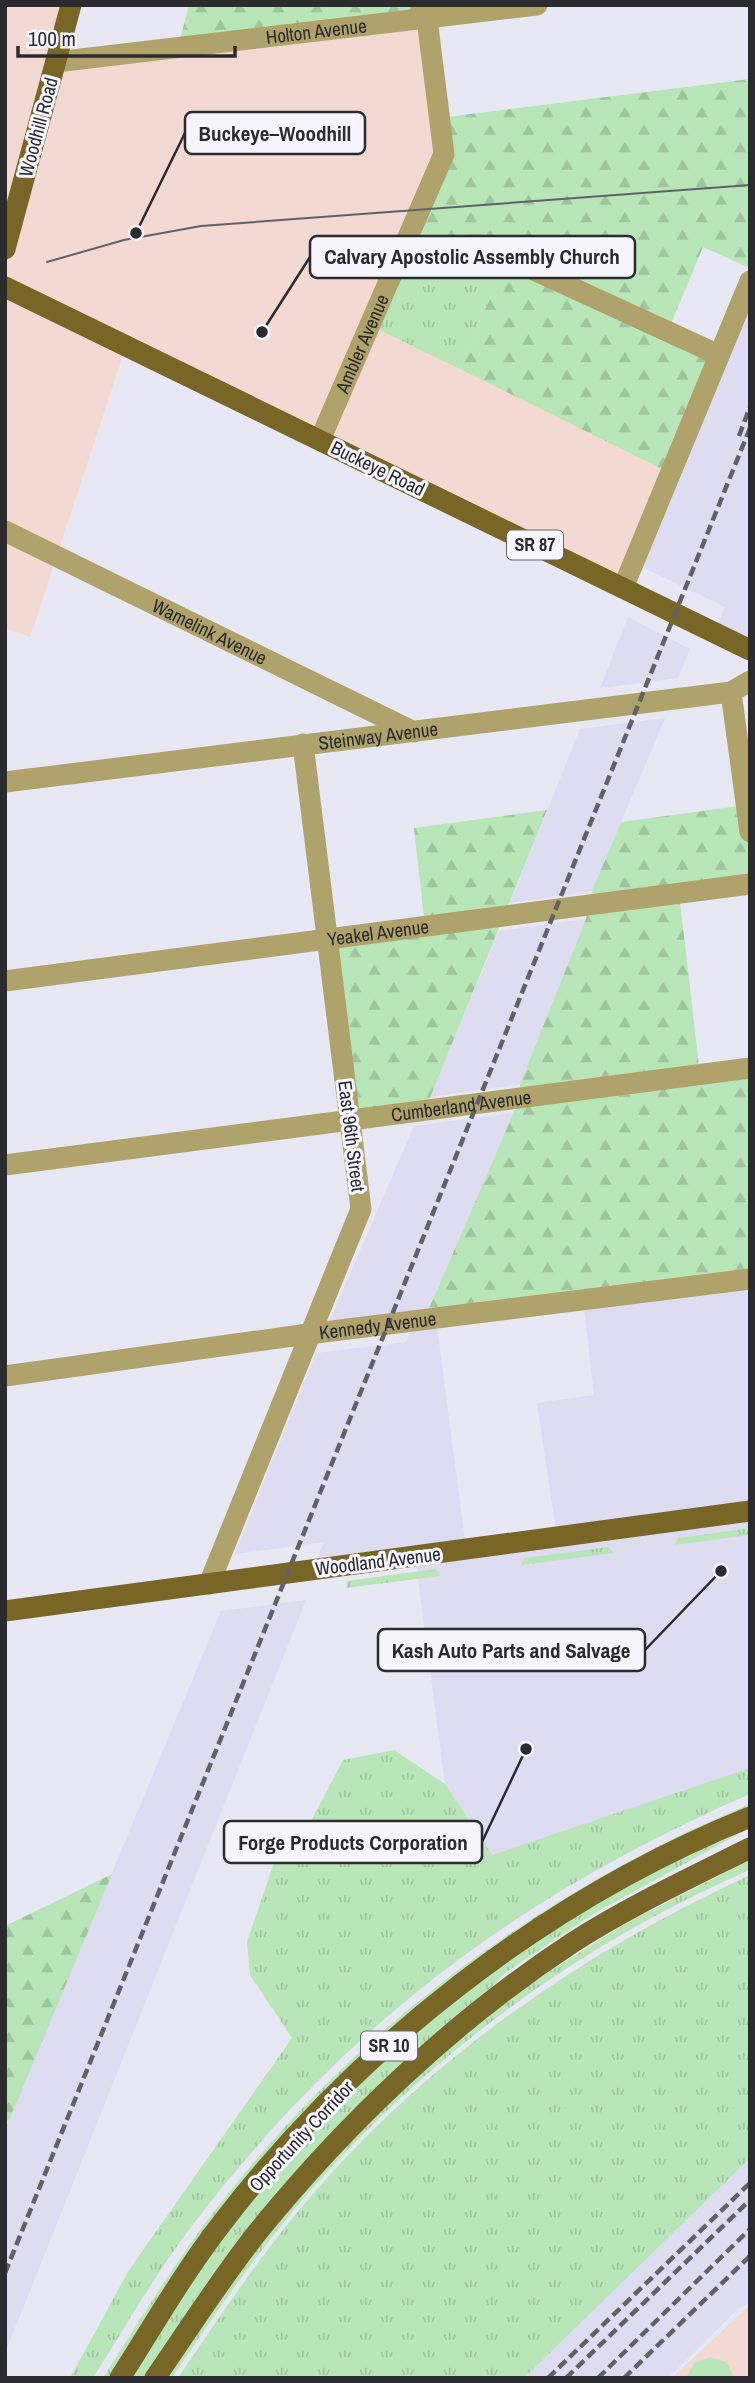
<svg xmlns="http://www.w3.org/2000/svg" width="755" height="2383" font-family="'Archivo Narrow',sans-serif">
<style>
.commercial{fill:#f2d9d1}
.built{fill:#dedcf0}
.grass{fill:url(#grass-tufts)}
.forest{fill:url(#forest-firs)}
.pitch{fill:#b9e6b9}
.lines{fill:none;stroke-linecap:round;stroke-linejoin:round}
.minor{stroke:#b0a26b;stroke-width:21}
.major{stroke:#776626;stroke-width:21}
.tram{stroke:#626168;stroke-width:2}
.rail{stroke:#626168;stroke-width:4.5;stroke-dasharray:10 5;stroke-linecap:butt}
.labels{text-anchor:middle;stroke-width:6;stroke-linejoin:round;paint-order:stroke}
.shield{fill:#f6f5fd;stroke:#68676d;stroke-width:2}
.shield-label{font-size:18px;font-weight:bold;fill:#2b2a2f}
.street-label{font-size:19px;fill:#2b2a2f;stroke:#f6f5fd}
.leader{fill:none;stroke:#2b2a2f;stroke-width:2.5}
.callout-dot{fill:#2b2a2f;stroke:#f6f5fd;stroke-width:2.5}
.callout{fill:#f6f5fd;stroke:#2b2a2f;stroke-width:2.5}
.callout-label{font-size:21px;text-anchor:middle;font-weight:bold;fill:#2b2a2f}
</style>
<defs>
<pattern id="grass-tufts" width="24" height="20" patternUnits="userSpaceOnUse" patternTransform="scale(1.75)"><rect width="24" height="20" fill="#b9e6b9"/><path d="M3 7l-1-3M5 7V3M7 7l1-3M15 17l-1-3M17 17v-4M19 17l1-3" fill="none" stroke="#9fc59f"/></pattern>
<pattern id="forest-firs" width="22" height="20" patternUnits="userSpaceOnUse" patternTransform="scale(1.75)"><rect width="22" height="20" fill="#b9e6b9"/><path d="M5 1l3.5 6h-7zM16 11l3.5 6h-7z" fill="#9fc59f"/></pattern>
</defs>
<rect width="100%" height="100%" fill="#e8e7f4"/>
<g class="commercial">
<path d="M5,5H71L56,61L427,19L444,154L670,473L623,588L126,346L30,637L5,628Z"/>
<path d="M750,2305V2378H672Z"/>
</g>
<g class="built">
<path d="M750,305V650L714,633L725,607L640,566Z"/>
<path d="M628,617L690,649L678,678L600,688Z"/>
<path d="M665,718L592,891L510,903L580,729Z"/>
<path d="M586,919L520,1084L430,1097L499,931Z"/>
<path d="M514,1113L424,1319L436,1318L466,1549L557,1537L537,1403L594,1395L583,1300L750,1279V1768L491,1856L445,1784L415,1556L313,1569L324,1542L235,1554L316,1353L406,1342L415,1320H330L414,1126Z"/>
<path d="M306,1600L28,2296L5,2352V2130L221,1611Z"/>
<path d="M750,2158V2303L739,2308L668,2378H524Z"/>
</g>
<g class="grass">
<path d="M402,247L507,258L460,369L369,325Z"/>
<path d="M750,1528V1535L674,1545L678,1538Z"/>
<path d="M609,1547L614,1553L521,1565L524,1558Z"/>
<path d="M436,1569L440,1576L346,1588L347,1581Z"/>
<path d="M394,1750L445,1784L492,1855L750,1768V1794C518,1895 341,2028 188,2231C153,2278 124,2329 93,2378H70L129,2270L292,2038L250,1975L247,1942L277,1854L290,1861L343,1760Z"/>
<path d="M750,1804V1809L706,1828L374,2047L125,2351L109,2378H103C138,2322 172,2267 212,2214C351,2031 539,1892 750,1804Z"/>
<path d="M746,1830L595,1913L505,1973L196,2302L144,2378H129C160,2330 189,2277 225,2232C341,2087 481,1964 645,1875C677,1858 713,1845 746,1830Z"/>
<path d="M750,1860V1870C565,1950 403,2074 277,2231C239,2278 206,2328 172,2378H164L231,2281L337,2150L460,2037L537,1979L630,1921Z"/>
<path d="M750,1875V2158L524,2378H178C210,2331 241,2284 276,2239C401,2078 566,1960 750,1875Z"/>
</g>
<g class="forest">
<path d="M189,5H537L178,47Z"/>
<path d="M750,79V268L703,247L668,331L719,355L670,473L460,369L507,258L402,247L444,154L439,118Z"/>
<path d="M746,805L750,884L679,893L700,1074L750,1068V1279L424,1320L520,1098V1084L586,919L592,891L621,822Z"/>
<path d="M547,810L425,1110L350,1120L328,938L425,926L414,828Z"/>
<path d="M112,1874L9,2121L5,2120V1926Z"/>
</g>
<path class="pitch" d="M710,2357L726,2362L735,2378H686L694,2363Z"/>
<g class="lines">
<g class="minor">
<path id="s1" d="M56,62L537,5"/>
<path d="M402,247L479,245L719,355"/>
<path id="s2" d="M320,440L444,154L427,19L421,9"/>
<path id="s3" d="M5,531L414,732"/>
<path d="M623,588L750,281"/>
<path d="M731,692L750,832"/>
<path id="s4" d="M5,782L731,692L750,681"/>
<path id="s5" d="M5,981L750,884"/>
<path id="s6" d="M5,1165L750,1068"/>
<path id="s7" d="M5,1376L308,1334L750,1279"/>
<path d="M209,1584L361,1209L303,744"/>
</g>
<g class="major">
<path d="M5,249L71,5"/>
<path d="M5,287L750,650"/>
<path d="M5,1611L750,1511"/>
<path d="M120,2378C153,2326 184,2272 222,2223C357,2047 544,1900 750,1817"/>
<path d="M155,2378C188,2330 220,2280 256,2234C345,2124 453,2021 572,1943C628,1907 690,1878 750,1848"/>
</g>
<path class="tram" d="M47,262L124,240L201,226L750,185"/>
<g class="rail">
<path d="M739,436L750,407"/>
<path d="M5,2273L750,428"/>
<path d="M548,2378L750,2183"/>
<path d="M566,2378L750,2200"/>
<path d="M598,2378L750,2229"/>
<path d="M624,2378L750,2256"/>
</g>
</g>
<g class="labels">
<g class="shield">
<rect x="507" y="530.5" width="56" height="29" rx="5"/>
<rect x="361" y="2031.5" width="56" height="29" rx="5"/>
</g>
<g class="shield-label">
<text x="535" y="551">SR 87</text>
<text x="389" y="2052">SR 10</text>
</g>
<g class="street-label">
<text dy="7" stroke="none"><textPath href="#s1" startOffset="262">Holton Avenue</textPath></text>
<text transform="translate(38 127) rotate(-75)" y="7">Woodhill Road</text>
<text dy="7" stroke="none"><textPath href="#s2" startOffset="105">Ambler Avenue</textPath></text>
<text transform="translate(378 468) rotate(26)" y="7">Buckeye Road</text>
<text dy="7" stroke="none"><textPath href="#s3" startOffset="228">Wamelink Avenue</textPath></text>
<text dy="7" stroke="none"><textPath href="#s4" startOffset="376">Steinway Avenue</textPath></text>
<text dy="7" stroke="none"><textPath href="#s5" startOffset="376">Yeakel Avenue</textPath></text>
<text dy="7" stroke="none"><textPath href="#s6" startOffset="460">Cumberland Avenue</textPath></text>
<text transform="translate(352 1136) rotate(83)" y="7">East 96th Street</text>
<text dy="7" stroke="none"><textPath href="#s7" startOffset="376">Kennedy Avenue</textPath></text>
<text transform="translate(378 1561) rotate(-7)" y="7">Woodland Avenue</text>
<text transform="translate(301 2136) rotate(-47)" y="7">Opportunity Corridor</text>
</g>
</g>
<path class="leader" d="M136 233L185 133M262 332L310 257M721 1571L645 1650M526 1749L482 1842"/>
<g class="callout-dot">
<circle cx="136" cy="233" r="7"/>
<circle cx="262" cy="332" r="7"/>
<circle cx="721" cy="1571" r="7"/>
<circle cx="526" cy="1749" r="7"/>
</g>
<g class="callout">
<rect x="185" y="112" width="180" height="42" rx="7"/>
<rect x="310" y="236" width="325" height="42" rx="7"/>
<rect x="378" y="1629" width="267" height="42" rx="7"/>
<rect x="224" y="1821" width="258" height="42" rx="7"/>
</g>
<g class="callout-label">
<text x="275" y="141">Buckeye–Woodhill</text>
<text x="472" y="264">Calvary Apostolic Assembly Church</text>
<text x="511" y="1658">Kash Auto Parts and Salvage</text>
<text x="353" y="1850">Forge Products Corporation</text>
</g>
<rect width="755" height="2383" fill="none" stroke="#2b2a2f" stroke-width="14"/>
<path d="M18 46v10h217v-10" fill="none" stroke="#2b2a2f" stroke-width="3.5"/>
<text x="28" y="46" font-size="21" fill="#2b2a2f" stroke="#f6f5fd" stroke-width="5" paint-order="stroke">100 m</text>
</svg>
